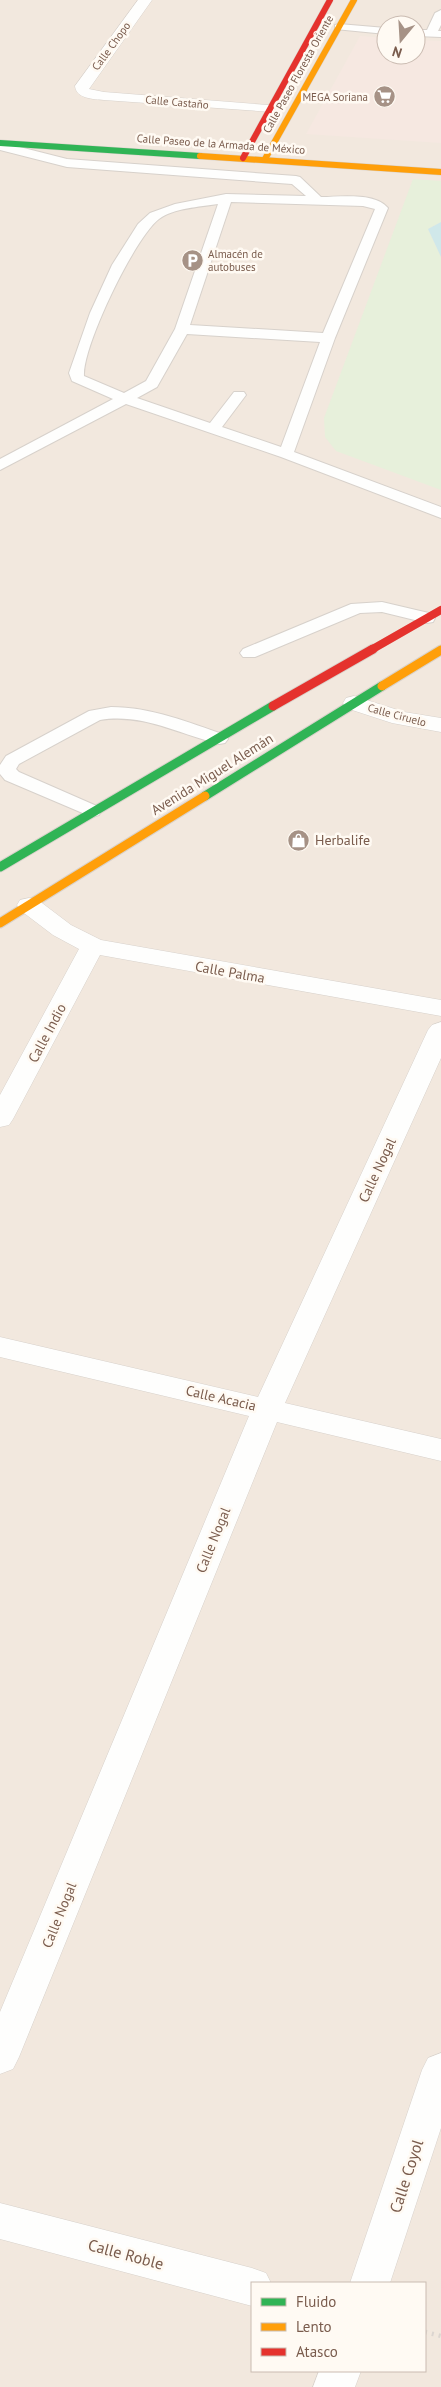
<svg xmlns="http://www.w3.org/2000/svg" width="441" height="2387" font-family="'PT Sans',sans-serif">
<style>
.residential{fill:#f2e8de;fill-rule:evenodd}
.commercial{fill:#f6e8e1}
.green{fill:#e7f0db}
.water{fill:#d0e8ea}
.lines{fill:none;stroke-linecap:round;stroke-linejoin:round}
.lane-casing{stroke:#d7d1cb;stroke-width:2}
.street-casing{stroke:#d7d1cb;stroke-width:1}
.fast-far1-casing{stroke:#d9d2cb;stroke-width:7}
.fast-casing{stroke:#d9d2cb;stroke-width:11}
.slow-far1-casing{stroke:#d9d2cb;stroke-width:7}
.slow-casing{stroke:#d9d2cb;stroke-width:11}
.jam-far2-casing{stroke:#d9d2cb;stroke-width:7}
.jam-far1-casing{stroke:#d9d2cb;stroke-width:8}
.jam-casing{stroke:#d9d2cb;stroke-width:11}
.path{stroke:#dcd5d0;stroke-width:4.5;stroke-dasharray:2 5;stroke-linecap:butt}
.lane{fill:#fefefd;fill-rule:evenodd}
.street{fill:#fefefd;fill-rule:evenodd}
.fast-far1{stroke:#30b455;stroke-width:6}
.fast{stroke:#30b455;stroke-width:9}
.slow-far1{stroke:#ff9f0a;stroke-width:6}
.slow{stroke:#ff9f0a;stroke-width:9}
.jam-far2{stroke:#e5322d;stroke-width:6}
.jam-far1{stroke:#e5322d;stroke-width:8}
.jam{stroke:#e5322d;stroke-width:9}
.labels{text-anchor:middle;stroke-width:5;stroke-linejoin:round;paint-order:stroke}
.far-street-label{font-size:11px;fill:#7a5c4d;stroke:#fffaf3}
.far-poi-label{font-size:11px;fill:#7a5c4d;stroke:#fffaf3;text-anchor:end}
.street-label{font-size:14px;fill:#7a5c4d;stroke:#fffaf3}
.poi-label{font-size:14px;fill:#7a5c4d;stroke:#fffaf3;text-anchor:start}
.near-street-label{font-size:16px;fill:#7a5c4d;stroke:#fffaf3}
</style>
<rect width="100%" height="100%" fill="#f9f5f0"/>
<path class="residential" d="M0,0H441V2387H0ZM386,25H416V55H386ZM252,2283H425V2371H252Z"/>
<path class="commercial" d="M360,36L386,38V55H416V40L441,41V143L306,134Z"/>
<path class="green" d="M413,179L441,181V222L428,229L441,257V490L336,451L325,437L324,418Z"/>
<path class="water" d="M441,222V257L428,229Z"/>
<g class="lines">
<defs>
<g id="lane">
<path d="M441,10V25L438,31H441V37L416,36V30H427L435,13Z"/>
<path d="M339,24L386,28V34L335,29V25Z"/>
<path d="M0,142L67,159L296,176L300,177L321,197C340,197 375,192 388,208L335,338L294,452L441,507V518L281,457L126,404L0,470V459L113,399L72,381L69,373L90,313L112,265L138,224L150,213L175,204L226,194L306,196L292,184L67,167L0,150ZM231,202L363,206L375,209L323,333L190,325ZM218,204L175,329L146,381L124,393L84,376C82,347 135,237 159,219C174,208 199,207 218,204ZM187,334L320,342L281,447L222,427L246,395L244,392H234L210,423L137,398L157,387Z"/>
<path d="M382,602L433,614L435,618L433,622L427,623L382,612L360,613L255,657H243L240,653L243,649L351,604Z"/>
<path d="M111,707C151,707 188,722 225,735L228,739L225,743L219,744C178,734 143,713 100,720L19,764L16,769L19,772L99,807L101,811L99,815L92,817L5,780L0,774V765L6,756L89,711Z"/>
</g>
<g id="street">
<path d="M138,0H152L89,89L104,92L268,105L273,106L275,109L273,112L104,100C94,99 76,99 75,86Z"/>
<path d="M354,696L404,712L441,718V732L392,723L346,708L343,703L346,698Z"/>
<path d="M29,898L38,900L71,925L101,940L441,1000V1016L100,955L13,1119L9,1125L0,1127V1095L79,949L53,935L20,910L17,905L20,900Z"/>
<path d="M441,1022V1058L285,1403L441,1439V1461L277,1422L19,2057L13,2069L0,2074V2012L249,1416L0,1357V1337L258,1397L428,1030L432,1025Z"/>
<path d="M441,2053V2128L390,2283H350L422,2070L428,2058Z"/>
<path d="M0,2203L252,2268L266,2273L271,2283H252V2306L0,2239Z"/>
<path d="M319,2371H361L355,2387H313Z"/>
</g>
<path id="fast-far1" d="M0,143L200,156"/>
<g id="fast">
<path d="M205,796L382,686"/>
<path d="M0,867L273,706"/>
</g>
<g id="slow-far1">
<path d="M200,156L441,172"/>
<path d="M265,159L354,0"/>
</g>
<g id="slow">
<path d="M382,686L441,650"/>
<path d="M0,923L205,796"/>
</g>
<path id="jam-far2" d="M243,158L330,0"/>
<path id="jam-far1" d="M371,650L441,610"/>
<path id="jam" d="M273,706L373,649"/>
</defs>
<use href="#lane" class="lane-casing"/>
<use href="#street" class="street-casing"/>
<use href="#fast-far1" class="fast-far1-casing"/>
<use href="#fast" class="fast-casing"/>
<use href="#slow-far1" class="slow-far1-casing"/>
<use href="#slow" class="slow-casing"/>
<use href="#jam-far2" class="jam-far2-casing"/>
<use href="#jam-far1" class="jam-far1-casing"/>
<use href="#jam" class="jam-casing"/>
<path class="path" d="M425,2332L441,2336"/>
<use href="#lane" class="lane"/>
<use href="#street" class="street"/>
<use href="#fast-far1" class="fast-far1"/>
<use href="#fast" class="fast"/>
<use href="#slow-far1" class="slow-far1"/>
<use href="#slow" class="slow"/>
<use href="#jam-far2" class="jam-far2"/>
<use href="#jam-far1" class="jam-far1"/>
<use href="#jam" class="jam"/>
</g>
<defs>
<symbol id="supermarket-disc" viewBox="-11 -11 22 22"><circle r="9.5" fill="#a69286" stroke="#fffaf3"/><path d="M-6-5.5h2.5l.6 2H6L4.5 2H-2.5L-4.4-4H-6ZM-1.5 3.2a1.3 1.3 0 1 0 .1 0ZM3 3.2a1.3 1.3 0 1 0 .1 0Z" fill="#fff"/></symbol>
<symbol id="parking-disc" viewBox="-11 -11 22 22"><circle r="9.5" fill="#a69286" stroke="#fffaf3"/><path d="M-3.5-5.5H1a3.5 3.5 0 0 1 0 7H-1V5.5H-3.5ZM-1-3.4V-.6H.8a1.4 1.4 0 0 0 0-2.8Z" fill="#fff"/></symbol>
<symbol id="shop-disc" viewBox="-11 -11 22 22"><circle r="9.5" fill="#a69286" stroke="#fffaf3"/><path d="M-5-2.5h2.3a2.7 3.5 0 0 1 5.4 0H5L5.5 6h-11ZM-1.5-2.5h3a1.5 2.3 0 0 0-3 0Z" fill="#fff"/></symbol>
</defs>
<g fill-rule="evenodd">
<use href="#supermarket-disc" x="372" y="84" width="25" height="25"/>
<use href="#parking-disc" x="180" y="248" width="25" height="25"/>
<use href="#shop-disc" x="286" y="828" width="25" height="25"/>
</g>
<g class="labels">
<g class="far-street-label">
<text transform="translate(111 46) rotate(-54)" y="4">Calle Chopo</text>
<text transform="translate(298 74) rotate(-61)" y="4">Calle Paseo Floresta Oriente</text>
<text transform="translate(177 102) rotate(5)" y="4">Calle Castaño</text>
<text transform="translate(221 144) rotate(4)" y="4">Calle Paseo de la Armada de México</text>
<text transform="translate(397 715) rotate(15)" y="4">Calle Ciruelo</text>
</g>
<g class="far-poi-label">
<text x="368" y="101">MEGA Soriana</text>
<text x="208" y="258" text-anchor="start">Almacén de<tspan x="208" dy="13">autobuses</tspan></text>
</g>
<g class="street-label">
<text transform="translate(212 774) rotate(-32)" y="5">Avenida Miguel Alemán</text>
<text transform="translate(230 972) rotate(10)" y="5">Calle Palma</text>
<text transform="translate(47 1033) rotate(-62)" y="5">Calle Indio</text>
<text transform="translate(377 1170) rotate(-65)" y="5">Calle Nogal</text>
<text transform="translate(221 1398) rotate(13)" y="5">Calle Acacia</text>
<text transform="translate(213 1540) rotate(-68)" y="5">Calle Nogal</text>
<text transform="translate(59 1915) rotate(-68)" y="5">Calle Nogal</text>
</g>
<g class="poi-label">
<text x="315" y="845">Herbalife</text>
</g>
<g class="near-street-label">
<text transform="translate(406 2176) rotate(-72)" y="6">Calle Coyol</text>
<text transform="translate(126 2254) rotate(15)" y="6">Calle Roble</text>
</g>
</g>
<rect x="251" y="2282" width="175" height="90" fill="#fffaf3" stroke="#cabbb1"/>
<rect x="261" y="2298" width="25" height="8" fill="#30b455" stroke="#cabbb1"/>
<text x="296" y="2307" font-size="15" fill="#7a5c4d">Fluido</text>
<rect x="261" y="2323" width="25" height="8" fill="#ff9f0a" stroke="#cabbb1"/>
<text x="296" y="2332" font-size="15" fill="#7a5c4d">Lento</text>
<rect x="261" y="2348" width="25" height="8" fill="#e5322d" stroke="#cabbb1"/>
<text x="296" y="2357" font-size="15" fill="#7a5c4d">Atasco</text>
<g transform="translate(401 40) rotate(198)"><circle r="24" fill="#fffaf3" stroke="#cabbb1"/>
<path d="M0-4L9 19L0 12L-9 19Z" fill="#a69286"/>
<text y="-8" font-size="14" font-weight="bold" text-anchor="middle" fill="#7a5c4d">N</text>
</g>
</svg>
